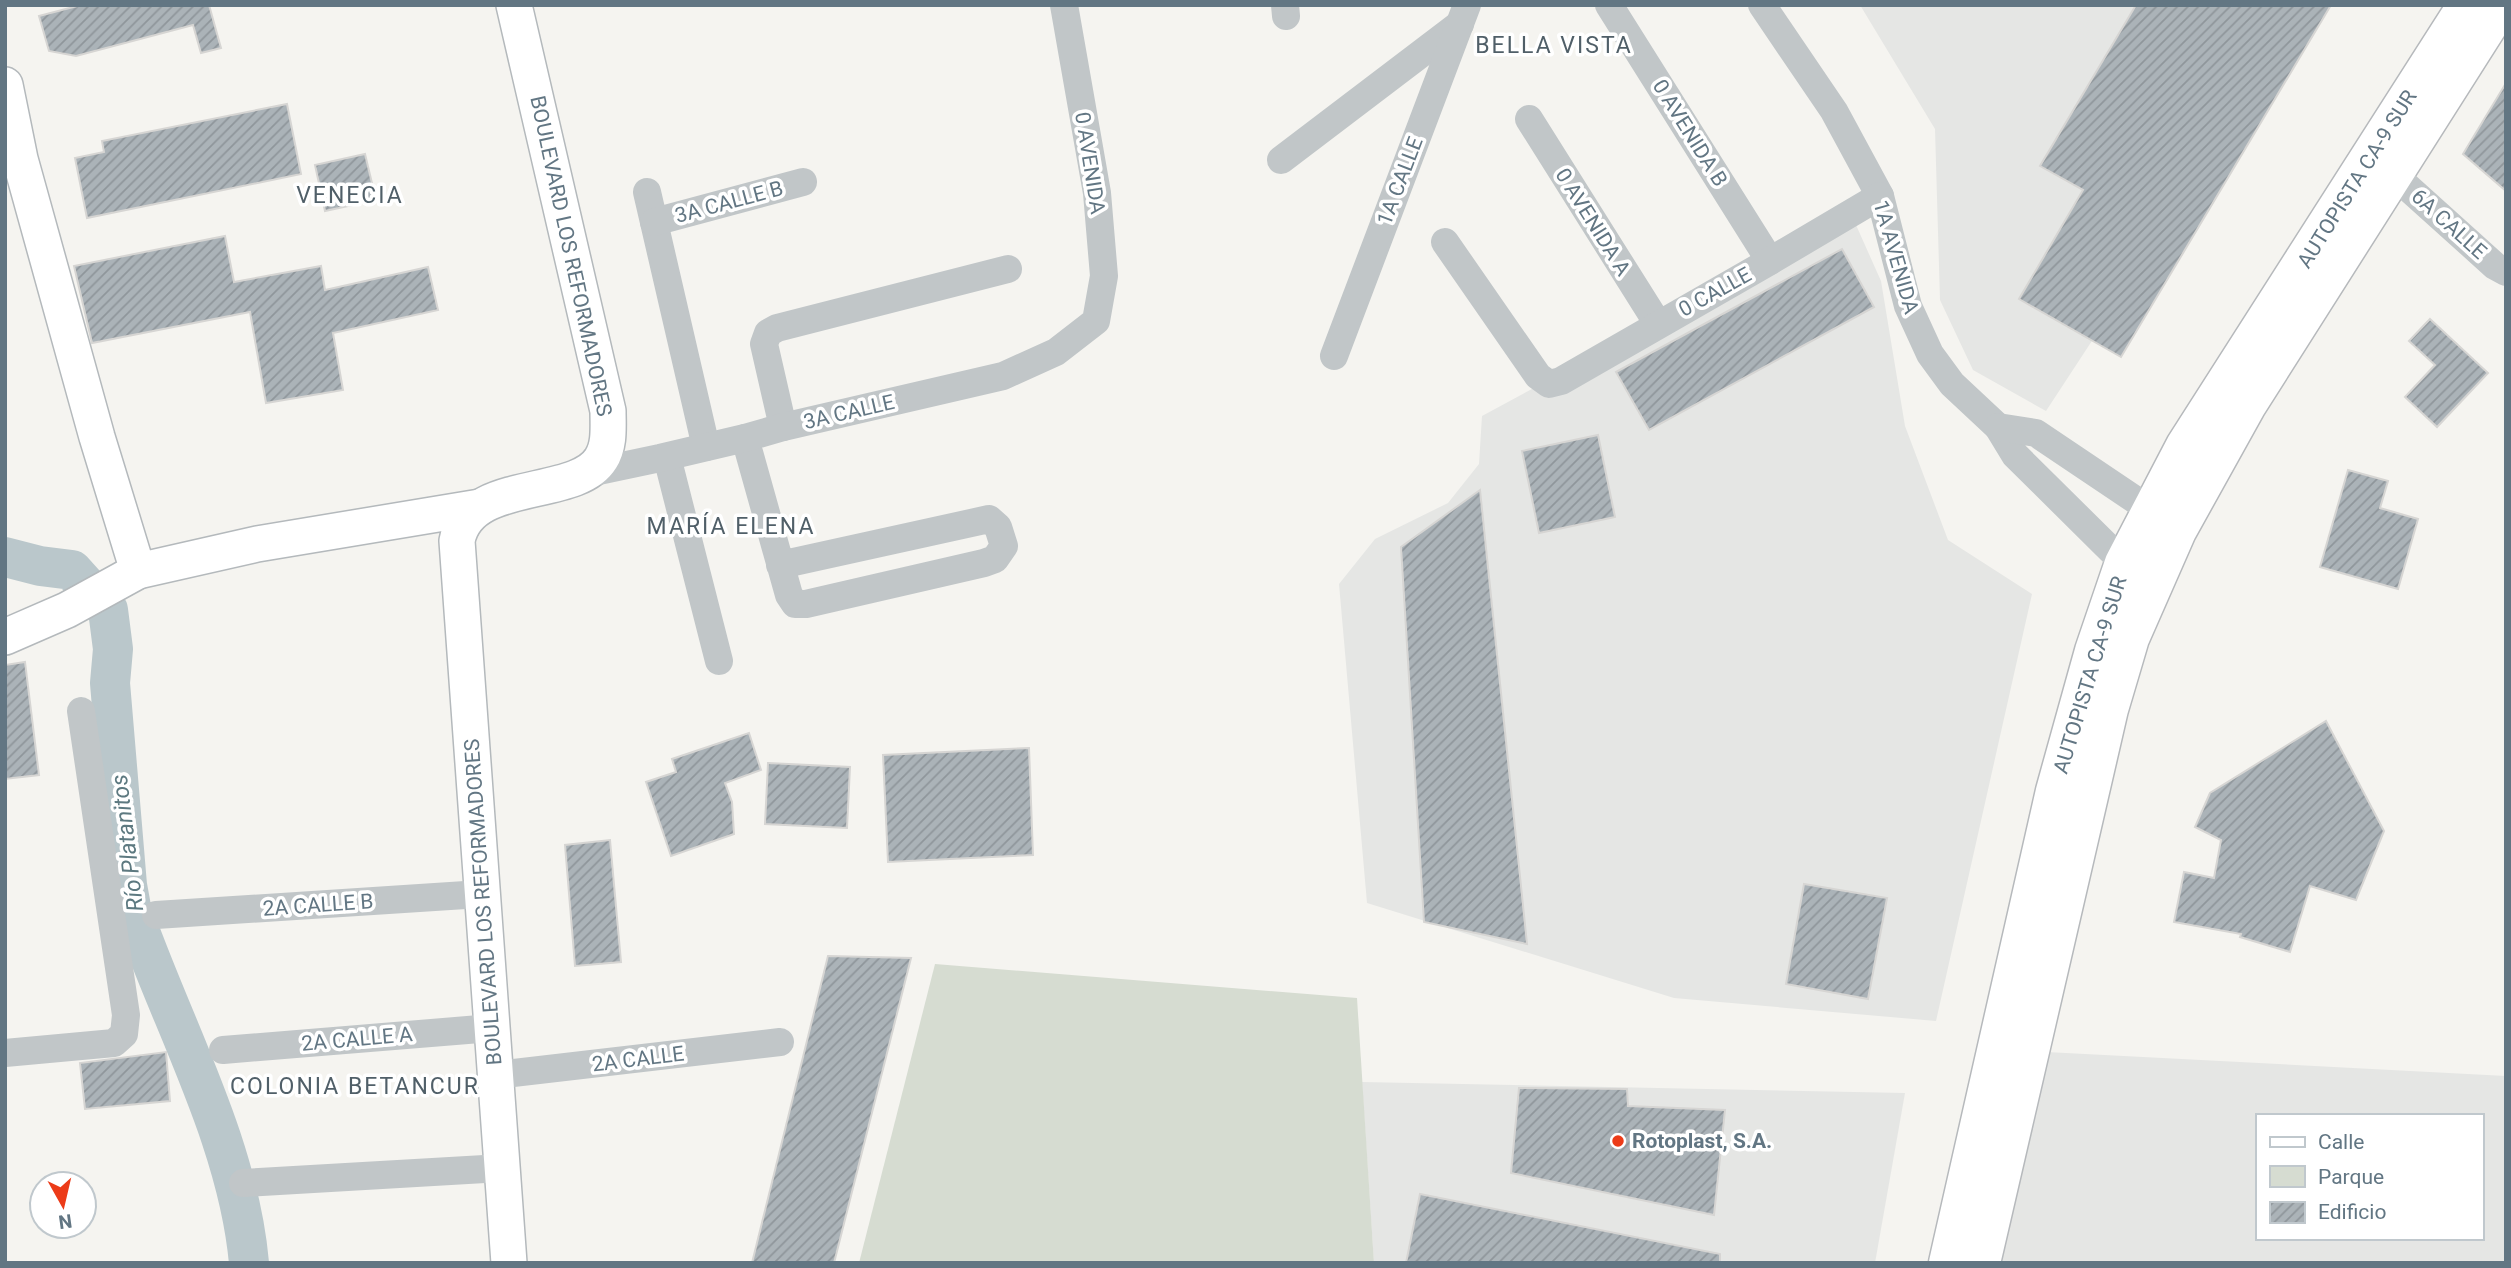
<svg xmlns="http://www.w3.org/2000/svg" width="2511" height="1268" font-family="Roboto,sans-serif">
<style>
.built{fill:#e5e6e4;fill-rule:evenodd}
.park{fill:#d6dcd1}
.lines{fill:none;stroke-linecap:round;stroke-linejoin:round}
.river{stroke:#bac7cb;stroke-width:40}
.building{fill:url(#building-hatch);stroke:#d6d5d3;stroke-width:2}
.major-casing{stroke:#b4b9bc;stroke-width:38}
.highway-casing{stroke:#b6b9bc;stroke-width:41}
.minor{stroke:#c1c6c8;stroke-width:28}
.major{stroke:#fff;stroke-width:35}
.highway{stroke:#fff;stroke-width:38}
.poi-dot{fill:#ec3b18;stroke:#fff;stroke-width:2.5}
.labels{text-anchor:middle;stroke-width:7;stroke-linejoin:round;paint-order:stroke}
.street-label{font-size:21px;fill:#627683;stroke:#fff}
.poi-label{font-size:21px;font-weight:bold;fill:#627683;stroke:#fff;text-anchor:start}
.neighbourhood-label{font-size:23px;letter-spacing:2px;fill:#505f68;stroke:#fff}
.water-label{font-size:23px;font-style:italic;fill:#5d7980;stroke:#fff}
</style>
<defs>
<pattern id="building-hatch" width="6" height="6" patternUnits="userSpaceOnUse" patternTransform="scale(1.75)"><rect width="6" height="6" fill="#abb3b8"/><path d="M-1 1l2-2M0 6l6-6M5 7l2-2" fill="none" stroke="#8f969b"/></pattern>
</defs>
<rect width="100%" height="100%" fill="#f5f4f0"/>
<g class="built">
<path d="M1860,5H2312L2046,411L1973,370L1940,300L1935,129Z"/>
<path d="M1852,216L1881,281L1905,426L1948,540L2032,594L1936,1021L1674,998L1367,903L1339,584L1375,539L1448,503L1479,464L1482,416Z"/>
<path d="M2029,1051L2506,1076V1263H1990ZM2257,1116H2481V1238H2257Z"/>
<path d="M1362,1082L1905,1093L1875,1263H1374Z"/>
</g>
<path class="park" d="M935,964L1357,998L1374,1263H859Z"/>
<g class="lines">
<path class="river" d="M5,557L40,566L72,570L108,610L113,649L110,683L127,885L131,907C171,1023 238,1140 249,1263"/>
</g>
<g class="building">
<path d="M81,5H209L221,48L201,53L193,25L76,56L49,51L39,16Z"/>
<path d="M2136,5H2331L2121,357L2019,299L2083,190L2040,166Z"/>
<path d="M2506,83V191L2463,154Z"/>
<path d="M287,104L301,174L87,218L75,158L104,152L102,141Z"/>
<path d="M365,154L376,200L325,211L315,165Z"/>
<path d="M225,236L234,282L321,266L325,290L428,267L438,310L333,333L343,390L266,403L250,312L92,343L74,266Z"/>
<path d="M1842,249L1874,307L1649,430L1616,372Z"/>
<path d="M2430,319L2488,373L2437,427L2405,397L2435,365L2409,341Z"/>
<path d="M1598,435L1615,517L1539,533L1522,451Z"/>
<path d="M2348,470L2388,481L2380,508L2418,519L2398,589L2320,567Z"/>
<path d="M1480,490L1527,944L1424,922L1401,547Z"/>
<path d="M25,662L39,775L5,779V665Z"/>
<path d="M2326,721L2384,831L2356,900L2310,886L2290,952L2240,937L2241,934L2174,922L2184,872L2214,878L2221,840L2195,827L2210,793Z"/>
<path d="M749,733L761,770L725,783L732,802L734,834L671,856L646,782L676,772L672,759Z"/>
<path d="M1029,748L1033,855L888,862L883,755Z"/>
<path d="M768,763L850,767L847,828L765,824Z"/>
<path d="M610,840L621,962L575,966L565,845Z"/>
<path d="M1804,884L1887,898L1868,999L1786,984Z"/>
<path d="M828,956L911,958L834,1263H752Z"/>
<path d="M166,1052L170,1101L85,1109L80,1063Z"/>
<path d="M1519,1088L1627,1089L1628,1106L1725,1110L1714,1215L1511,1173Z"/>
<path d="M1420,1194L1720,1254V1263H1406Z"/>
</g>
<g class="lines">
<defs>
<g id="major">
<path d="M5,85L20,159L97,437L138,571"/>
<path d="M5,637L67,610L138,571L257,544L480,507"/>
<path d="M509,1263L457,541C468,477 576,500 601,459C610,445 608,427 608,411L514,5"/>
</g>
<g id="highway">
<path d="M1948,1263L2055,791L2094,651L2124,563L2185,446L2467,5"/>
<path d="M1981,1263L2109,709L2130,638L2177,531L2247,405L2501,5"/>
</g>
</defs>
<use href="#major" class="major-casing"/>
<use href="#highway" class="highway-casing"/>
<g class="minor">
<path d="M1285,5L1286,16"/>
<path d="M1609,5L1770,261"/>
<path d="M1762,5L1834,111L1880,196L1908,306L1930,354L1952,384L1998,427L2015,455L2124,563"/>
<path d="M1529,119L1658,324"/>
<path d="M1281,160L1460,24"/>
<path d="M2394,175L2495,266L2506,272"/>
<path d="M647,192L706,447"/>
<path d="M654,222L803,182"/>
<path d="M1445,242L1538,376L1549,384L1561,381L1770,261L1880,196"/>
<path d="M1334,356L1467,5"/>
<path d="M783,427L764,344L768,333L777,328L1008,269"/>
<path d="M1998,427L2036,433L2152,511"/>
<path d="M745,438L789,595L795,604H806L984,563L995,559L1004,546L998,527L989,519L780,565"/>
<path d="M667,457L719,661"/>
<path d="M589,473L660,458L745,438L783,427L1003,376L1056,352L1096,321L1104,276L1097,193L1064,5"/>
<path d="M156,915L481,894"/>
<path d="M223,1050L492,1028"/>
<path d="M5,1053L114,1043L124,1034L126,1015L81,711"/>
<path d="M496,1075L780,1042"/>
<path d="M243,1183L502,1168"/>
</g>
<use href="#major" class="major"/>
<use href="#highway" class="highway"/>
</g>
<circle class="poi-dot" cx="1618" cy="1141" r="7"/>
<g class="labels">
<g class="street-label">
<text transform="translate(1690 133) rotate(58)" y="7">0 AVENIDA B</text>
<text transform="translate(1090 163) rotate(81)" y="7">0 AVENIDA</text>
<text transform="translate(2357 179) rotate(-58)" y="7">AUTOPISTA CA-9 SUR</text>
<text transform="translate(1400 181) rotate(-69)" y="7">1A CALLE</text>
<text transform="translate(729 202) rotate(-15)" y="7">3A CALLE B</text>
<text transform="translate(1593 222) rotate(58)" y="7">0 AVENIDA A</text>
<text transform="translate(2449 224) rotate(42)" y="7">6A CALLE</text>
<text transform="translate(571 256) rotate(78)" y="7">BOULEVARD LOS REFORMADORES</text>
<text transform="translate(1896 257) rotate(74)" y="7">1A AVENIDA</text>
<text transform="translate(1715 292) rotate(-29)" y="7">0 CALLE</text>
<text transform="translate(849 412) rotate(-13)" y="7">3A CALLE</text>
<text transform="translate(2090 675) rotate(-73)" y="7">AUTOPISTA CA-9 SUR</text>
<text transform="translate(483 902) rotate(-94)" y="7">BOULEVARD LOS REFORMADORES</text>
<text transform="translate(318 905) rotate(-4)" y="7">2A CALLE B</text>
<text transform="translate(357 1039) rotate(-5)" y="7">2A CALLE A</text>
<text transform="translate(638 1059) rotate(-7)" y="7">2A CALLE</text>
</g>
<g class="poi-label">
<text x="1632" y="1148">Rotoplast, S.A.</text>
</g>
<g class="neighbourhood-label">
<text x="1554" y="53">BELLA VISTA</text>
<text x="350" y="203">VENECIA</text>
<text x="731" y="534">MARÍA ELENA</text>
<text x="355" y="1094">COLONIA BETANCUR</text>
</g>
<g class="water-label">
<text transform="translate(127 843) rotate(-97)" y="8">Río Platanitos</text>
</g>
</g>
<rect width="2511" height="1268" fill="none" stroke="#627683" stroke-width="14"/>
<rect x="2256" y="1114" width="228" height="126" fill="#ffffff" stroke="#c0c8cd" stroke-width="2"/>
<rect x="2270" y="1137" width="35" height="10" fill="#ffffff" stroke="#c0c8cd" stroke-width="2"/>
<text x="2318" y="1149" font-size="21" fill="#627683">Calle</text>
<rect x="2270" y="1166" width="35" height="21" fill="#d6dcd1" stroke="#c0c8cd" stroke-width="2"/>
<text x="2318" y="1184" font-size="21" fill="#627683">Parque</text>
<rect x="2270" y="1202" width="35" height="21" fill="url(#building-hatch)" stroke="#c0c8cd" stroke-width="2"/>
<text x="2318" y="1219" font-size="21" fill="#627683">Edificio</text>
<g transform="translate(63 1205) rotate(172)"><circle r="33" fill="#ffffff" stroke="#c0c8cd" stroke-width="2"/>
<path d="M0-5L12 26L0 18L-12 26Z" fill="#ec3b18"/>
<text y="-10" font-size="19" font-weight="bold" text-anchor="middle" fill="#627683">N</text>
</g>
</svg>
